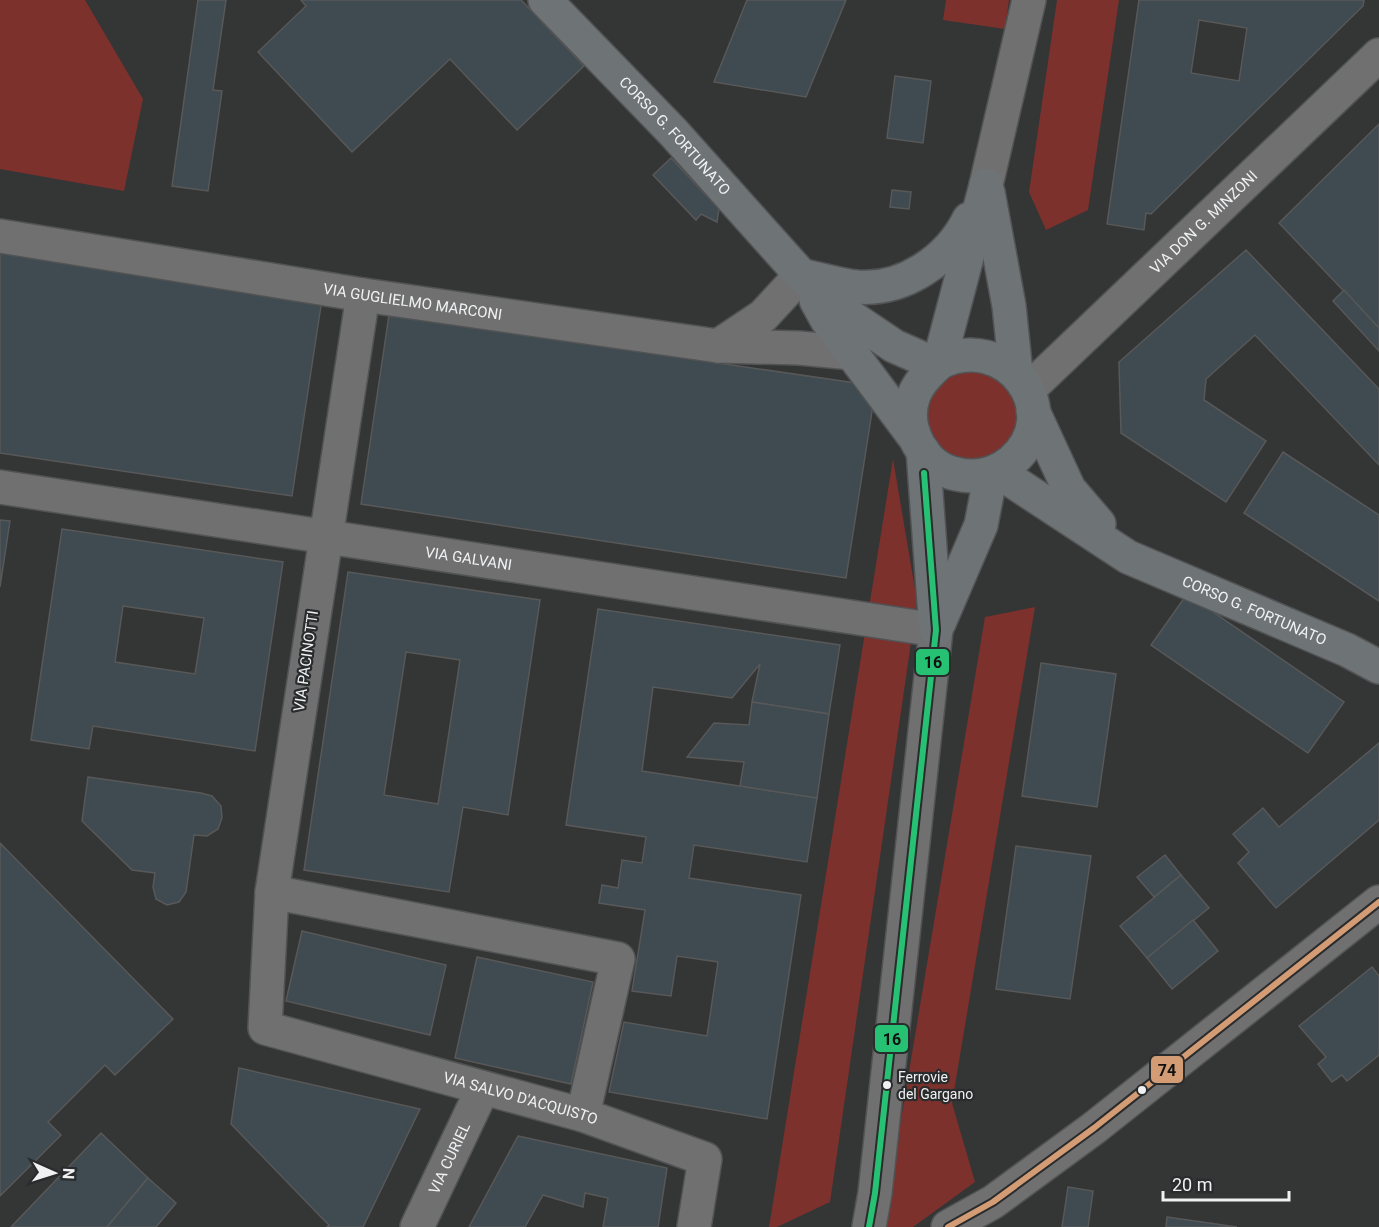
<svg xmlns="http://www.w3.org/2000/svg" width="1379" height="1227" font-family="Roboto,sans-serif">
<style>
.green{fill:#7c312d}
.building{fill:#3f4b50;stroke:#585859;stroke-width:1.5;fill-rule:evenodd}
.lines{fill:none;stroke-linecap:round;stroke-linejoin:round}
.minor-casing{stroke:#525354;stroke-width:36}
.major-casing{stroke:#525354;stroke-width:36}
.minor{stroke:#707071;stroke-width:33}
.major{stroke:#6e7376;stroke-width:33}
.bus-1-casing{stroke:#292b2c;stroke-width:10}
.bus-2-casing{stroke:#292b2c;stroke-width:10}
.bus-1{stroke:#d39c74;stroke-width:6}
.bus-2{stroke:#26c172;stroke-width:6}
.bus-dot{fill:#f0f1f2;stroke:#292b2c;stroke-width:2}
.labels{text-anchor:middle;stroke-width:4.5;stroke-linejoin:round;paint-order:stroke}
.bus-label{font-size:14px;fill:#f0f1f2;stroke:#292b2c;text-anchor:start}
.street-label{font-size:15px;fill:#f0f1f2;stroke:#292b2c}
.line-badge{stroke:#292b2c;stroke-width:2}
.pale-badge-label{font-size:16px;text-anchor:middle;font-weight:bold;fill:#111}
</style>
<rect width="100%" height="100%" fill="#343535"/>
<g class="green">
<path d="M0,0H85L143,99L124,191L0,169Z"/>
<path d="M946,0H1009L1005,29L943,20Z"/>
<path d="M1057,0H1119L1088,210L1046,230L1029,192Z"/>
<path d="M952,357L1028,390L1003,468L923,451L924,377Z"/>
<path d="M893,459L917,601L830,1202L777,1227H769Z"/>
<path d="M1035,607L952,1103L975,1182L913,1227H883L985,617Z"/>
</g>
<g class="building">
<path d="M198,0H226L213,90L222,91L208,191L172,186Z"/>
<path d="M301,0H521L584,66L517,130L450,59L352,152L258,52L306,6Z"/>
<path d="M747,0H846L806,97L714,82Z"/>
<path d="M1139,0H1364L1363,6L1151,214L1146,213L1144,230L1107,224ZM1199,20L1247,28L1239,81L1191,73Z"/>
<path d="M895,76L931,81L923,143L887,138Z"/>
<path d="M1379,124V328L1279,223Z"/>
<path d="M671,158L719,209L717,222L701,214L696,220L653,175Z"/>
<path d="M892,190L911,192L909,209L890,207Z"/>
<path d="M0,250L322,299L292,496L0,453Z"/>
<path d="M1246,250L1379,389V465L1255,335L1206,379L1204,400L1266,441L1226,502L1121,433L1119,362Z"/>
<path d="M1344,290L1379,328V351L1333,301Z"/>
<path d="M389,315L876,386L846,578L361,504Z"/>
<path d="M1283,452L1379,515V601L1244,513Z"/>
<path d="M0,520L10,521L0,587Z"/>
<path d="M62,529L283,562L255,751L93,726L89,749L31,740ZM123,606L204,618L195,674L115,662Z"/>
<path d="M348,572L540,600L508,815L463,807L449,892L304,870ZM406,652L460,660L438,804L384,795Z"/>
<path d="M1187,594L1344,702L1308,753L1151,645Z"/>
<path d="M598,609L840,645L829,714L752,702L760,664L732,698L653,687L642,771L817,798L807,862L694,845L689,878L801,895L767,1119L609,1092L624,1022L707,1036L718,962L677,956L671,996L632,991L645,910L599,903L602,885L618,888L622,860L642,863L646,837L566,825Z"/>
<path d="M1041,663L1116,674L1097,807L1022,796Z"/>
<path d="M752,702L829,714L817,798L740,786L744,762L687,757L714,723L749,725Z"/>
<path d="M1379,743V820L1276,908L1238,863L1249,852L1233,834L1263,808L1279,827Z"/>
<path d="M88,777L201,793L212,796L221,806L222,818L218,829L207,836L194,835L186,892L179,902L167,905L156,899L153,887L155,873L132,870L82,821Z"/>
<path d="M0,843L173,1019L115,1075L105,1065L48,1122L61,1135L0,1196Z"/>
<path d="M1016,846L1091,856L1070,999L996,989Z"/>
<path d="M1165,855L1181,875L1154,897L1137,877Z"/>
<path d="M1181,875L1209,908L1147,958L1120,926Z"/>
<path d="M1193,920L1218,951L1172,989L1147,958Z"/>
<path d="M302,931L446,965L430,1035L286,1001Z"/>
<path d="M477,957L593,982L571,1084L455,1058Z"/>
<path d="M1372,967L1379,976V1055L1347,1081L1342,1075L1332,1082L1318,1064L1326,1057L1299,1026Z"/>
<path d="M239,1068L420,1109L363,1227H327L329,1225L318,1214L231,1124Z"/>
<path d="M101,1133L148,1178L107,1227H11Z"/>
<path d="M518,1136L667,1168L658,1227H603L608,1198L585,1193L583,1207L543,1195L525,1227H469Z"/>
<path d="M148,1178L176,1203L156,1227H107Z"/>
<path d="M1068,1187L1093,1191L1088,1227H1062Z"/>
<path d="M1167,1217L1237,1227H1166Z"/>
</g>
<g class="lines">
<defs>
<g id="minor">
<path d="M986,185L1029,0"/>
<path id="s1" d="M0,236L363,295L718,346L799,348L852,353"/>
<path id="s2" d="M363,295L272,892L265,1028L583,1115L705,1159L694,1227"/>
<path d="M718,346L763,316L801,275"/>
<path id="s3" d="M1028,390L1379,55"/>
<path id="s4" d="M0,487L936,630L875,1193L869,1227"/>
<path d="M272,892L618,959L583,1115"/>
<path id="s5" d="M417,1227L483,1088"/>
<path d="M948,1227L993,1202L1094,1128L1379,902"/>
</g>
<g id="major">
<path id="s6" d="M545,0L673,132L801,275L848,315L894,346L937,365"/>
<path d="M988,192L1009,306L1016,373"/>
<path d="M803,276C821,279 839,285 857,287C903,291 949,260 969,219"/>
<path d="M816,300L827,320L915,438"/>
<path d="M939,363C1006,329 1068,412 1012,461C996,474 976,479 956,474C923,467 902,427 914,395C919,382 929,373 939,363L986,185"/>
<path d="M1033,411L1069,489L1099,524"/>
<path d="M923,451L936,630"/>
<path id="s7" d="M997,471L1128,557L1347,650L1379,667"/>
<path d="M939,623L981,525L991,473"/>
</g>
</defs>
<use href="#minor" class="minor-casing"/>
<use href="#major" class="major-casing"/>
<use href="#minor" class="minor"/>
<use href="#major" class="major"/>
<defs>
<path id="bus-1" d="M948,1227L993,1202L1094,1128L1379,902"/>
<path id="bus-2" d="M869,1227L875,1193L936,630L924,473"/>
</defs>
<use href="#bus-1" class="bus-1-casing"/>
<use href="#bus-2" class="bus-2-casing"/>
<use href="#bus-1" class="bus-1"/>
<use href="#bus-2" class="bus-2"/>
</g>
<g class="bus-dot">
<circle cx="887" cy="1085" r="5"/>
<circle cx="1142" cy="1090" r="5"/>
</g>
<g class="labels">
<g class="bus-label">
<text x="898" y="1082">Ferrovie<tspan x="898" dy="17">del Gargano</tspan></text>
</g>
<g class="street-label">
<text dy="5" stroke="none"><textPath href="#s6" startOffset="188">CORSO G. FORTUNATO</textPath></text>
<text dy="5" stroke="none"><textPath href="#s3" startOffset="243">VIA DON G. MINZONI</textPath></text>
<text dy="5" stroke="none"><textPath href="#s1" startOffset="418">VIA GUGLIELMO MARCONI</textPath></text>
<text dy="5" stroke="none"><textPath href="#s4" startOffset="474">VIA GALVANI</textPath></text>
<text dy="5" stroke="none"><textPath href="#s7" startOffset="294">CORSO G. FORTUNATO</textPath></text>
<text transform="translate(306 661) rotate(-82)" y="5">VIA PACINOTTI</text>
<text dy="5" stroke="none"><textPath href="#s2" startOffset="1005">VIA SALVO D'ACQUISTO</textPath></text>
<text dy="5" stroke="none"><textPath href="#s5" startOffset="76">VIA CURIEL</textPath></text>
</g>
</g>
<g class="line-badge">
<rect x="915" y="648" width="35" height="28" rx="6" fill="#26c172"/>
<rect x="874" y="1024" width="35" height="29" rx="6" fill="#26c172"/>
<rect x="1150" y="1055" width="34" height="29" rx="6" fill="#d39c74"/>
</g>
<g class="pale-badge-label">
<text x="933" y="668">16</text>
<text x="892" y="1045">16</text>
<text x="1167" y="1076">74</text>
</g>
<g transform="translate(54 1173) rotate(93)" stroke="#292b2c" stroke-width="4.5" paint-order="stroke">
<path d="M0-4.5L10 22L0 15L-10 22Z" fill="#f0f1f2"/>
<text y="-9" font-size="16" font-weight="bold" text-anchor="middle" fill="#f0f1f2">N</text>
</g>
<path d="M1163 1191v9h126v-9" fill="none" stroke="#f0f1f2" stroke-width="3"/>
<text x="1172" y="1191" font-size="18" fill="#f0f1f2" stroke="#292b2c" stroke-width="4.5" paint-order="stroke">20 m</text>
</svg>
